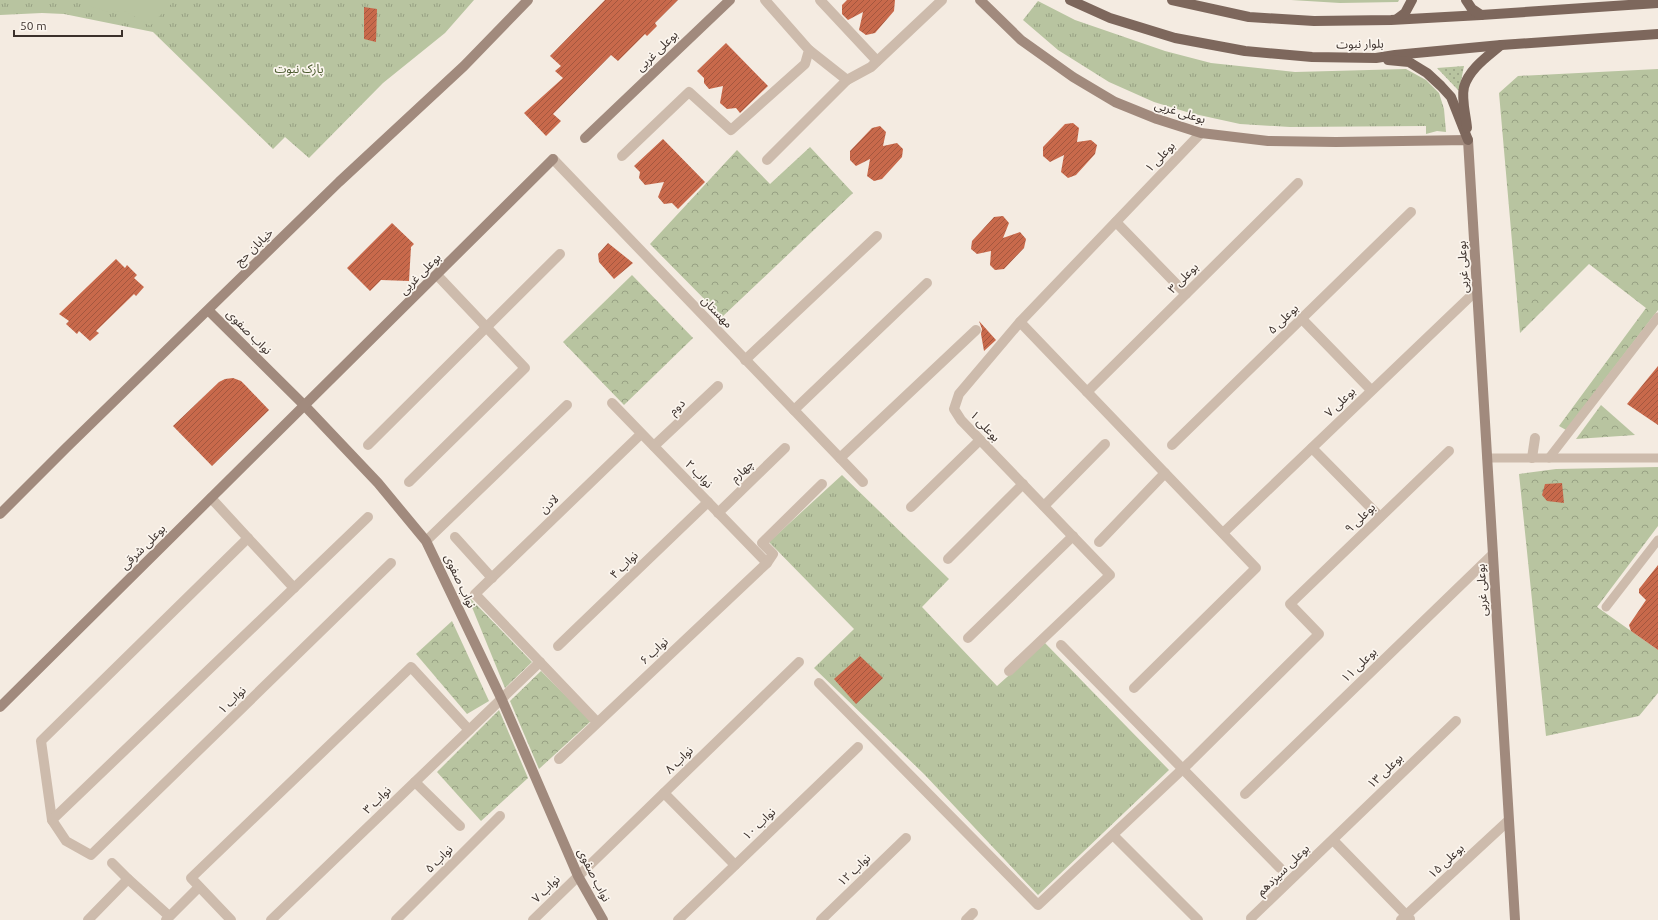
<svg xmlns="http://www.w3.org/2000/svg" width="1658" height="920" font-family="Ubuntu,'Noto Sans Arabic',sans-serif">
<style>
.grass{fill:url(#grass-dots)}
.forest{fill:url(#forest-crowns)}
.park{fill:url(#park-tufts)}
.garden{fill:#b8c4a0}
.building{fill:url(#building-hatch)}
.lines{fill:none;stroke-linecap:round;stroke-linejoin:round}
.lane{stroke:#cdbbac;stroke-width:9}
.street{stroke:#cdbbac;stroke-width:10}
.secondary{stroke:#a18a7d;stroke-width:10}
.primary{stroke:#7d675c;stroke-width:10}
.labels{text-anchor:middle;stroke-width:3.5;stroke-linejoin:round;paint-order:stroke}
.street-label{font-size:12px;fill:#3b302b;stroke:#fbf5ee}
.park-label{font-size:12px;fill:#4a5a2e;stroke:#fbf5ee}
</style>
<defs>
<pattern id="grass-dots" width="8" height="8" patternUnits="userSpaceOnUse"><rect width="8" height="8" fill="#b8c4a0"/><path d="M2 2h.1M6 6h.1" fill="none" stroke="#97a083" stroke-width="1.8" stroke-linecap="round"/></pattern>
<pattern id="forest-crowns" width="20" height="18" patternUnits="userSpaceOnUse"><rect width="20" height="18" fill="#b8c4a0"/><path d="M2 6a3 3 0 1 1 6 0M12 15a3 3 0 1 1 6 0" fill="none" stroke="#97a083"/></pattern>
<pattern id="park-tufts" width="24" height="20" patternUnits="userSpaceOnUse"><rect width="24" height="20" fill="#b8c4a0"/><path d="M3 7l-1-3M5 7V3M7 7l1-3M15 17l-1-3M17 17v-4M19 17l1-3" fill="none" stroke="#97a083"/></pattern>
<pattern id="building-hatch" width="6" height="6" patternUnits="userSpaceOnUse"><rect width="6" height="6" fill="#c8694b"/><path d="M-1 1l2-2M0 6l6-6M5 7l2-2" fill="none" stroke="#a4573f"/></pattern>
</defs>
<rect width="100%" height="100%" fill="#f4ebe1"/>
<path class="grass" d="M1464,66L1459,91L1437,68Z"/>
<g class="forest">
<path d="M1658,69V310L1566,430L1559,426L1646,308L1589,264L1520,333L1499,93L1518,76Z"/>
<path d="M810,147L853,193L722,317L650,244L737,150L770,184Z"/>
<path d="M632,275L693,338L624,405L563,342Z"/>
<path d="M1601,405L1635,435L1576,439Z"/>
<path d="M1658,467V526L1597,607L1658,650V693L1639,716L1546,736L1519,474L1556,469Z"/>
<path d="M467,595L532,662L505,688Z"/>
<path d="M452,621L489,701L467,714L416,654Z"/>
<path d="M541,671L591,721L539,769L510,701Z"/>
<path d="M499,710L528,778L481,821L437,772Z"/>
</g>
<g class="park">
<path d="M0,0H474L445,33L383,83L309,158L285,137L273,149L153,32L64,14L42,13L0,15Z"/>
<path d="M1291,0H1399L1398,2L1340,3Z"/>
<path d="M1038,1L1075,20L1165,51L1211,63L1295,72L1406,69L1426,80L1439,93L1444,109L1446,132L1437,131L1426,134V126L1290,127L1240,124L1190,113L1154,102L1109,82L1058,50L1023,20Z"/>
<path d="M842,475L949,579L922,607L997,686L1045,643L1169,770L1038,895L924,774L814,668L854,629L769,542Z"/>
</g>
<path class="garden" d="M93,0H175L150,26L127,12L105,11L88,5Z"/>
<g class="building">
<path d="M605,0H678L655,23L657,26L647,36L645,34L618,61L611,55L553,114L561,121L546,136L524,113L563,78L555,71L561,66L550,56Z"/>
<path d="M847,0H895L894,11L875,33L866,35L859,30L863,12L848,20L842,14V5Z"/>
<path d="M364,7L377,9L376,42L364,39Z"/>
<path d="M726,43L768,86L740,113L736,108L727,109L720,103L723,86L709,89L704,83V78L697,71Z"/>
<path d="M1073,123L1079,128L1077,142L1091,140L1097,145L1095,154L1076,175L1068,178L1061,172L1064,155L1050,162L1043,156V147L1065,124Z"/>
<path d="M880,126L886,132L883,146L897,143L903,149L902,157L882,179L874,181L867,176L870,159L856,166L850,160V151L872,128Z"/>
<path d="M663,139L705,182L678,209L672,203L664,204L658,197L664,182L645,185L639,178L640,172L634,166Z"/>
<path d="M1003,216L1009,223L1003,238L1020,232L1026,239L1024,248L1004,269L995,270L990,265L991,251L977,254L971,249L972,241L994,217Z"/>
<path d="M392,223L414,244L411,247L409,281L381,280L370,291L347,268Z"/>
<path d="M608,243L633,263L614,279L599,262L598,254Z"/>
<path d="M116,259L125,268L127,265L137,275L134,278L144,287L136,296L134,294L96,331L99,333L90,341L79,331L77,334L66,324L69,321L59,314Z"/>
<path d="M979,321L996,340L984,351L981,334L982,329Z"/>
<path d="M1658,366V425L1627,404Z"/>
<path d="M233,378L241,381L247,387L269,410L212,466L173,426L219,382L225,379Z"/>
<path d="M1562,483L1564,503L1547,501L1542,495L1545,484Z"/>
<path d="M1658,565V650L1631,631L1629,625L1646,600L1639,593V589Z"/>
<path d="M860,656L883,678L856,704L834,679Z"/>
</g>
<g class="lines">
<g class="lane">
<path d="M1487,458H1658"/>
<path d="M1549,458L1658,317"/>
<path d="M1606,607L1658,540"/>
</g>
<g class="street">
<path d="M820,0L877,61"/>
<path d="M809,50L847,80L871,67L942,0"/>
<path d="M622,156L689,92L731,130L805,64L809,50L765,0"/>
<path d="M553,159L863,482"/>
<path d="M767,160L847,80"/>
<path d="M1116,222L1186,294"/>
<path d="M1302,319L1371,390"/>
<path d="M1020,322L1256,568L1134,688"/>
<path d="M745,360L877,236"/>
<path d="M1087,392L1298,183"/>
<path d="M612,403L767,563"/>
<path d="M794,410L927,283"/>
<path d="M368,445L560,254"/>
<path d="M1172,445L1411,212"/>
<path d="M654,446L718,386"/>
<path d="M1312,448L1380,517"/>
<path d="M840,458L976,330"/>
<path d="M1532,458L1535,438"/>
<path d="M409,482L525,368L437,275"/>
<path d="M211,498L294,588"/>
<path d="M1044,506L1105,444"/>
<path d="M911,507L980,440"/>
<path d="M718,513L785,448"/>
<path d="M1223,533L1477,290"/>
<path d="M455,537L492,578"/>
<path d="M248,538L41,741L52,820L66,841L91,855L391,563"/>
<path d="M426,541L567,405"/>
<path d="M1099,542L1165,473"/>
<path d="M948,559L1023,484"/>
<path d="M968,638L1073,536"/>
<path d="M1061,645L1280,868"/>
<path d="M558,646L708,502"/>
<path d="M1009,671L1110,575L961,420L954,409L959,394L1020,322L1201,133"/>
<path d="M819,683L1038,905L1190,762L1319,634L1290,604L1449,451"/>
<path d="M597,722L475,594L641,434"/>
<path d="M559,759L767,563L773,554L762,543L822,484"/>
<path d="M415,782L460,826"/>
<path d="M664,793L735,865"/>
<path d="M1245,794L1493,554"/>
<path d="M52,820L368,517"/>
<path d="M1113,835L1198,920"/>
<path d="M1333,840L1410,919"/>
<path d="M112,863L128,879"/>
<path d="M1251,918L1456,721"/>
<path d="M88,920L128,879L169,916"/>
<path d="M166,920L199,887"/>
<path d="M231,920L191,878L411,667L469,730"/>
<path d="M271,920L540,662"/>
<path d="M396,920L500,816"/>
<path d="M533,920L799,662"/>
<path d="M678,920L858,747"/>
<path d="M821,920L906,838"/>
<path d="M966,920L973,913"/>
<path d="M1401,920L1508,821"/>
</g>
<g class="secondary">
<path d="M980,0L1021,40L1073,77L1115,102L1157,119L1201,133L1268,141L1336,142L1468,140L1515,920"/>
<path d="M585,138L730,0"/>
<path d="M209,311L305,406L378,483L426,541L502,700L578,876L603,920"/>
<path d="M0,514L66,448L339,182L464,66L528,0"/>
<path d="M0,707L553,159"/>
</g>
<g class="primary">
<path d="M1070,0L1110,18L1175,38L1245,51L1312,57L1376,58L1395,55L1501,45L1658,34"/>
<path d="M1172,0L1249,17L1314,21L1391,20L1481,15L1658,3"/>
<path d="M1466,0L1472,9L1481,15"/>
<path d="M1397,19L1405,13L1412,0"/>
<path d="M1388,60L1409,62L1427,73L1441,86L1451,97L1468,140"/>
<path d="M1467,128C1466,115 1461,100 1464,87C1469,69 1487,57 1501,45"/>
</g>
</g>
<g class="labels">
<g class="street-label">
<text transform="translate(1360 44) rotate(-1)" y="4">بلوار نبوت</text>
<text transform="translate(657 51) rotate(-44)" y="4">بوعلی غربی</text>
<text transform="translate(1180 112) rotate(17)" y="4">بوعلی غربی</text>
<text transform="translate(1160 157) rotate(-46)" y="4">بوعلی ۱</text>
<text transform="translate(254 247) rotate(-44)" y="4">خیابان حج</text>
<text transform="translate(1463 267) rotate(-93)" y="4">بوعلی غربی</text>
<text transform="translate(420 274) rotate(-45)" y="4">بوعلی غربی</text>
<text transform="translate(1183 278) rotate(-45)" y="4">بوعلی ۳</text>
<text transform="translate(717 312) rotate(46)" y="4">مهستان</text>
<text transform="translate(1283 319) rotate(-44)" y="4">بوعلی ۵</text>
<text transform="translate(249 332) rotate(45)" y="4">نواب صفوی</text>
<text transform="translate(1340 402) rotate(-44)" y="4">بوعلی ۷</text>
<text transform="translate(677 407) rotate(-43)" y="4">دوم</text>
<text transform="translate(985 426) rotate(47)" y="4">بوعلی ۱</text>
<text transform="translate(742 471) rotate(-44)" y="4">چهارم</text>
<text transform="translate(699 474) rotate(46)" y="4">نواب ۲</text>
<text transform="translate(549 504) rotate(-44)" y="4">لادن</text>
<text transform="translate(1360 518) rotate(-44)" y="4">بوعلی ۹</text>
<text transform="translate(143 547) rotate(-45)" y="4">بوعلی شرقی</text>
<text transform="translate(624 565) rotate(-44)" y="4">نواب ۴</text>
<text transform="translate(460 581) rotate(65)" y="4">نواب صفوی</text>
<text transform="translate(1482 590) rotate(-93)" y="4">بوعلی غربی</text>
<text transform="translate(654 651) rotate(-43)" y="4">نواب ۶</text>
<text transform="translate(1359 665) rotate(-44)" y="4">بوعلی ۱۱</text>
<text transform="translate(232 700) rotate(-44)" y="4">نواب ۱</text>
<text transform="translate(679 760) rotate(-44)" y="4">نواب ۸</text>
<text transform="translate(1385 771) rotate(-44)" y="4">بوعلی ۱۳</text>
<text transform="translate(377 800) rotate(-44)" y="4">نواب ۳</text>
<text transform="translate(759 824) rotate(-44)" y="4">نواب ۱۰</text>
<text transform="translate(439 859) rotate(-45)" y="4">نواب ۵</text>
<text transform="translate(1446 861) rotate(-43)" y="4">بوعلی ۱۵</text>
<text transform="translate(854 870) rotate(-44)" y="4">نواب ۱۲</text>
<text transform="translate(1283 870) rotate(-44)" y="4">بوعلی سیزدهم</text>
<text transform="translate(594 875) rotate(63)" y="4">نواب صفوی</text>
<text transform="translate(546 889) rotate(-44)" y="4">نواب ۷</text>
</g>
<g class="park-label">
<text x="299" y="73">پارک نبوت</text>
</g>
</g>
<path d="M14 30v6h108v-6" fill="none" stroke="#3b302b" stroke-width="2"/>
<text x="20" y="30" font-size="12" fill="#3b302b" stroke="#fbf5ee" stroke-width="3" paint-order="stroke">50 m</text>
</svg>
